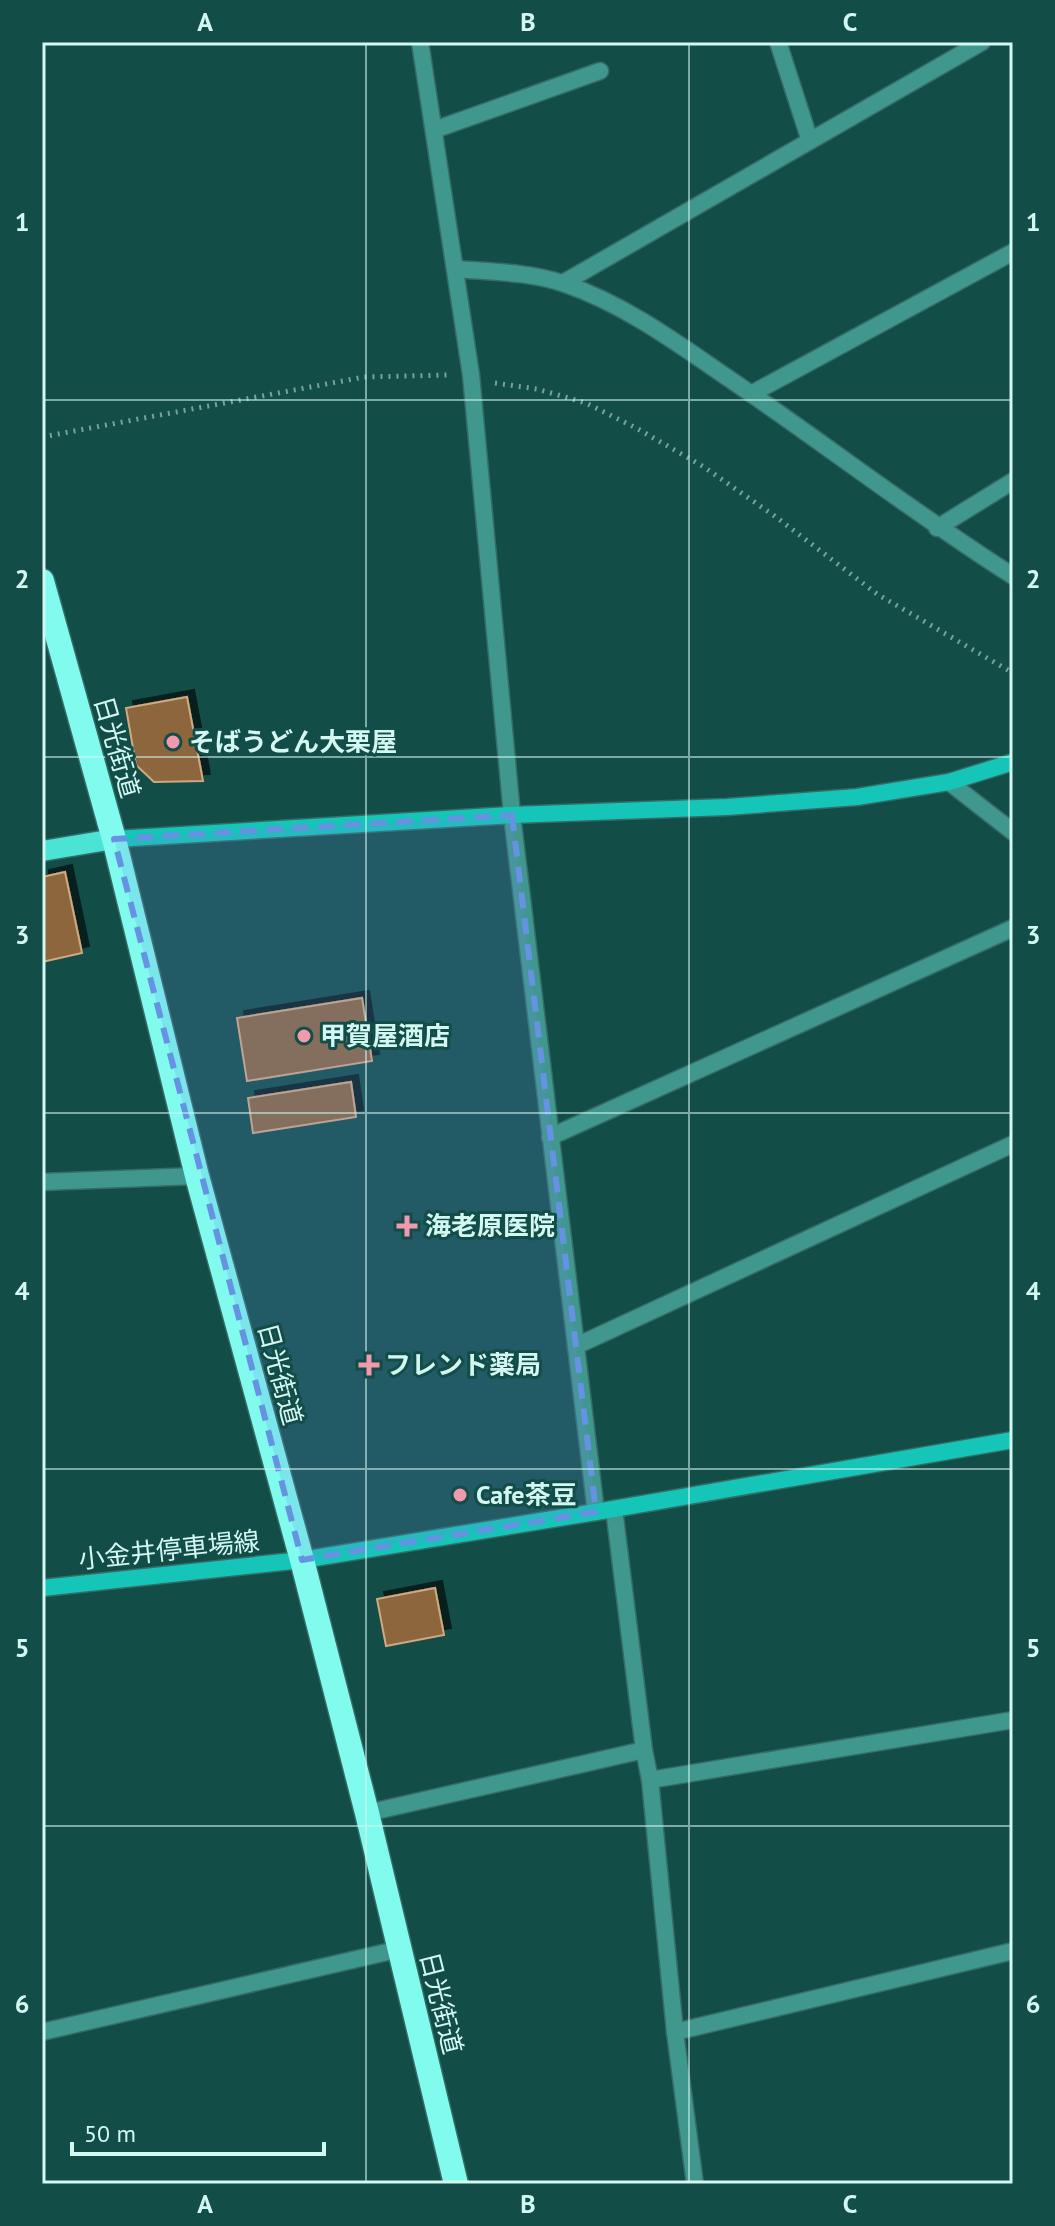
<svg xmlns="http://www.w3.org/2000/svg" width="1055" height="2226" font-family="'PT Sans','Noto Sans JP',sans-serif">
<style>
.building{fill:#8c663e;stroke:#d2a87f;stroke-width:2;filter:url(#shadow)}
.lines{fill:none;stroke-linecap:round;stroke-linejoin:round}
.street-casing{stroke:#356c66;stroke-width:19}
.secondary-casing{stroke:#356c66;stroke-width:19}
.primary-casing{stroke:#356c66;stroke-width:23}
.highway-casing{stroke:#356c66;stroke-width:27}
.path{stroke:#74a39e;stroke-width:5;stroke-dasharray:2 6;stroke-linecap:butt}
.street{stroke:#40978e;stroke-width:16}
.secondary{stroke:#15c5b8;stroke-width:16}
.primary{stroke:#4ae3d4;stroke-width:20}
.highway{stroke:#80fbed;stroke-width:24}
.marked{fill:#6692e2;fill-opacity:0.2;stroke:#6692e2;stroke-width:6;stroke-dasharray:16 10;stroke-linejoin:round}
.grid{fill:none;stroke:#d3f7f1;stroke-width:2;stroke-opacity:0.55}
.poi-dot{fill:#f29aad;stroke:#124d48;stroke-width:3}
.labels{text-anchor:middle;stroke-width:6;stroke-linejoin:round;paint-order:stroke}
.poi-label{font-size:26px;font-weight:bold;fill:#d3f7f1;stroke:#124d48;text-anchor:start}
.street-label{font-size:26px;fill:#d3f7f1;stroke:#124d48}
.neatline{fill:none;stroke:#d3f7f1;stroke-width:3}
.grid-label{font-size:26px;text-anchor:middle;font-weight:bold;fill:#d3f7f1}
</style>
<defs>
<filter id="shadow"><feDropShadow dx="7" dy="-7" stdDeviation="0" flood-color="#0009"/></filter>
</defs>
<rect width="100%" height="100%" fill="#124d48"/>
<g class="building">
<path d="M187,697L203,781L154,782L136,765L126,708Z"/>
<path d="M65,872L82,953L42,962V877Z"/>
<path d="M362,998L372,1061L247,1081L237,1018Z"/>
<path d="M351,1082L356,1117L253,1133L248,1098Z"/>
<path d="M435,1588L444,1635L386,1646L377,1599Z"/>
</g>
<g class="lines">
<defs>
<g id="street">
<path d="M420,42L471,375L512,815L596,1512"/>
<path d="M778,42L810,141"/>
<path d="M434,130L600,71"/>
<path d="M456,269C492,272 530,272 565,284C624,304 677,343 728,378C824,443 915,514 1013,576"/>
<path d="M563,283L982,42"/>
<path d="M751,394L1013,252"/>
<path d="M937,528L1013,481"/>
<path d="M949,782L1013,832"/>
<path d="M550,1137L1013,928"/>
<path d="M42,1182L197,1176"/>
<path d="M576,1346L1013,1144"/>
<path d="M614,1509L644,1750L650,1780L675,2032L695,2184"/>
<path d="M650,1780L1013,1720"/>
<path d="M367,1813L644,1750"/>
<path d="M42,2032L400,1949"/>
<path d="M675,2032L1013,1951"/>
</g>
<g id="secondary">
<path d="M114,839L512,815L727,807L857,797L949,782L1013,762"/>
<path d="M42,1588L302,1560L596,1512L1013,1440"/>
</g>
<path id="primary" d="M42,851L114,839"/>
<path id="highway" d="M42,581L114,839L197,1176L302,1560L367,1813L456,2184"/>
</defs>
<use href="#street" class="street-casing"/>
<use href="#secondary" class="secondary-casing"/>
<use href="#primary" class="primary-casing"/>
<use href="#highway" class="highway-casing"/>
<g class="path">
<path d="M495,383L537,389L586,403L638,429L704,467L776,517L877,594L1013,673"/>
<path d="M42,437L364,377L449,375"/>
</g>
<use href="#street" class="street"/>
<use href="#secondary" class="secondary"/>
<use href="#primary" class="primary"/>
<use href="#highway" class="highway"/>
</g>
<path class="marked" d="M512,815L596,1512L302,1560L114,839Z"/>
<path class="grid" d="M366,42V2184M689,42V2184M42,400H1013M42,757H1013M42,1113H1013M42,1469H1013M42,1826H1013"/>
<g class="poi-dot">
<circle cx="173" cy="742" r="8"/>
<circle cx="304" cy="1036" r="8"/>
<path d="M403 1214h8v8h8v8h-8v8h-8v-8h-8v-8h8z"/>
<path d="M365 1353h8v8h8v8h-8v8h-8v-8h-8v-8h8z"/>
<circle cx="460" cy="1495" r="8"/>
</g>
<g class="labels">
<g class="poi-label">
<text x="189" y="751">そばうどん大栗屋</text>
<text x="320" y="1045">甲賀屋酒店</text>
<text x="425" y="1235">海老原医院</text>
<text x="385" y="1374">フレンド薬局</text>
<text x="476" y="1504">Cafe茶豆</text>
</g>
<g class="street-label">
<text transform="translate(117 747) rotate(74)" y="9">日光街道</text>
<text transform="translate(280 1374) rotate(75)" y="9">日光街道</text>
<text transform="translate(169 1550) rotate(-6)" y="9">小金井停車場線</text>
<text transform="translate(441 2003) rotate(76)" y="9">日光街道</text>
</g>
</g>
<rect width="1055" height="2226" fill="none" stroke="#124d48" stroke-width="88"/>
<path d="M72 2142v12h252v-12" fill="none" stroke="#d3f7f1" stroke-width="4"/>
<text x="84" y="2142" font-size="24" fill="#d3f7f1" stroke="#124d48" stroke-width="6" paint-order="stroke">50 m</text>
<rect x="44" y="44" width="967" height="2138" class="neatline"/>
<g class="grid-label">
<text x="205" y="31">A</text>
<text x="528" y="31">B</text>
<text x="850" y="31">C</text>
<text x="22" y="231">1</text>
<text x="1033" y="231">1</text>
<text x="22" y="588">2</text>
<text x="1033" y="588">2</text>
<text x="22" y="944">3</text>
<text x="1033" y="944">3</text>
<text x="22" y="1300">4</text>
<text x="1033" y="1300">4</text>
<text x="22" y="1657">5</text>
<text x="1033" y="1657">5</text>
<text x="22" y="2013">6</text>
<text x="1033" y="2013">6</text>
<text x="205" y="2213">A</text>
<text x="528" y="2213">B</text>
<text x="850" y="2213">C</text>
</g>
</svg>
